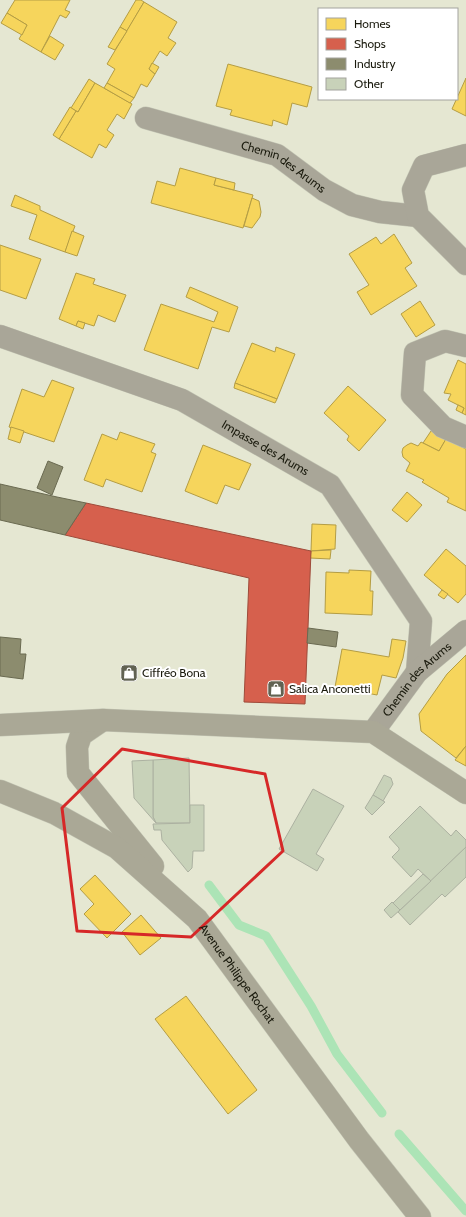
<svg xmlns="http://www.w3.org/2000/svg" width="466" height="1217" font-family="Cabin,sans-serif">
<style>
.homes{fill:#f6d55c;stroke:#b49d44}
.shops{fill:#d6604d;stroke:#9e4b3a}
.industry{fill:#8c8c6e;stroke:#6a6a51}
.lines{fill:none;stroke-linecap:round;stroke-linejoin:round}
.stream{stroke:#ace4b6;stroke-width:9}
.building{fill:#c8d2b9;stroke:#acb1a1}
.minor-casing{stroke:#c3c5b4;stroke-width:23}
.primary-casing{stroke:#c3c5b4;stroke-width:23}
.minor{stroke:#a9a698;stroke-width:22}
.primary{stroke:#aaa896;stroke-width:22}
.marked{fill:none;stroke:#d62828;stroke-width:3;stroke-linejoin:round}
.labels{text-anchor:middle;stroke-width:4;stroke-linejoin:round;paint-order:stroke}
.street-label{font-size:12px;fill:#1a1a0d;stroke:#fff}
.poi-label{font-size:12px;fill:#1a1a0d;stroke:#fff;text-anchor:start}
</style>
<rect width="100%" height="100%" fill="#e5e7d2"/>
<g class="homes">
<path d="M15,0H70L65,10L70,12L66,18L60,15L41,52L19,39L27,25L7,13Z"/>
<path d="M136,0H141L144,2L127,31L120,27Z"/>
<path d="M144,2L177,22L168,38L176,43L167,56L160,51L149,69L155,74L147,87L141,84L134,98L107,83L115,69L107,64Z"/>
<path d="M7,13L27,25L22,35L1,23Z"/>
<path d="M120,27L127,31L115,50L108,47Z"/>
<path d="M50,36L64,45L55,60L41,52Z"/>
<path d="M152,63L159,67L155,74L149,69Z"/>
<path d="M228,64L312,87L307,107L292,103L287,125L273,120L272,126L230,115L232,110L216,106Z"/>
<path d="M466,78V116L452,109Z"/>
<path d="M89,79L95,83L78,112L71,108Z"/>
<path d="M95,83L132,104L124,119L117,114L107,130L114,135L106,148L99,144L92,158L59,139L76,111L78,112Z"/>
<path d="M107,83L134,98L130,103L104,88Z"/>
<path d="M70,107L76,111L59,139L53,135Z"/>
<path d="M180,168L216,178L214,185L253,195L243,228L151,203L157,181L175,186Z"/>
<path d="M216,178L235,183L234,190L214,185Z"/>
<path d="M15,195L40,206V210L75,226L65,252L29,239L37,215L11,206Z"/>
<path d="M252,198L259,201L261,212L260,217L252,228L244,226Z"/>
<path d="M72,231L84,236L77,256L65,252Z"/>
<path d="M394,234L412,263L405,268L417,286L371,315L357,292L369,285L349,254L376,237L381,244Z"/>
<path d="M0,245L41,259L26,299L0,290Z"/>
<path d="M76,273L95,279L93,284L126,295L115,322L98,315L94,326L78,321L76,326L59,319Z"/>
<path d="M190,287L238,307L229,332L212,327L198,369L144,350L161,304L214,322L218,312L186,297Z"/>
<path d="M420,301L435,325L416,337L401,314Z"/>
<path d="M78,321L85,323L83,329L76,326Z"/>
<path d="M252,343L275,352L276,347L295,354L277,399L235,383Z"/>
<path d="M458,360L466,364V415L462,413L464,408L448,400L451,394L444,393Z"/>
<path d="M52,380L74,388L54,442L9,427L22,389L44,397Z"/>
<path d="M235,383L277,399L275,403L234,388Z"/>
<path d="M348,386L386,420L359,451L347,440L349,436L324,413Z"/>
<path d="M458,405L464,408L462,413L456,410Z"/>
<path d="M11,427L24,431L20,443L8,439Z"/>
<path d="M431,431L446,439L439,451L423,443Z"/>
<path d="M120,432L155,444L151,452L156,454L142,492L106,479L103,487L84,480L102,434L117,440Z"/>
<path d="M446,439L466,449V511L447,502L449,498L422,482L424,480L406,471L410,463L403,457L402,452L403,448L407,445L411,443L418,446L421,442L439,451Z"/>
<path d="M203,445L251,464L239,490L225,485L217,504L185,491Z"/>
<path d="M407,492L422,505L407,522L392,510Z"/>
<path d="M312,524L336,525L335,549L311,551Z"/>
<path d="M446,549L466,566V594L458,603L424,575Z"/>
<path d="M331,550L330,559L310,558L311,551Z"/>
<path d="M349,570L371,571L370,591H373L372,615L325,613L326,572L349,573Z"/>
<path d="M442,590L448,594L444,599L438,595Z"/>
<path d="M392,639L406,641L403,658L396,678L382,675L377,695L335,687L342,649L389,657Z"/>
<path d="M466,655V746L456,758L421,731L419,714L447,674Z"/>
<path d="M466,746V766L455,760Z"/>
<path d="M95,875L131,914L107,938L84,914L94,904L80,889Z"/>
<path d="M141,915L161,938L140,955L122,932Z"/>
<path d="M186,996L257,1090L228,1114L155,1019Z"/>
</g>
<path class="shops" d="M86,503L311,551L305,704L244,702L249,578L65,535Z"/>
<g class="industry">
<path d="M48,461L63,467L52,495L37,488Z"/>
<path d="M0,484L57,497L86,503L65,535L0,520Z"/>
<path d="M308,628L338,632L336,647L307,643Z"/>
<path d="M0,637L21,639L20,654H26L23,679L0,676Z"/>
</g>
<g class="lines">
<g class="stream">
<path d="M209,885L239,925L266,936L311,1006L337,1054L382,1113"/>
<path d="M399,1134L466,1211"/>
</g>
</g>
<g class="building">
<path d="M189,758L190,823H156L153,817V760Z"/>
<path d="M153,760V817L156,823L134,798L132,761Z"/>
<path d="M384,775L391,778L393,784L383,801L373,795Z"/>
<path d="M313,789L344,806L316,854L324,859L317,871L279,849Z"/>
<path d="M373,795L385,802L372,815L365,808Z"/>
<path d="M190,805H204V851H193L192,868L188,872L162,840L161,830H154L153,824L190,823Z"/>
<path d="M420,806L451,836L456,830L466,840V847L431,881L418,869L411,877L392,857L399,850V848L389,837Z"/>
<path d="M466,847V877L445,897L442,894L410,925L398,912Z"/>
<path d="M423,874L431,881L400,910L393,903Z"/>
<path d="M392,902L400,910L391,918L384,910Z"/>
</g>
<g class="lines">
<defs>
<g id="minor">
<path id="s1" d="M146,118L277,155L324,190L352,205L380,212L418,216"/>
<path d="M466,155L424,166L413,190L418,216L466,264"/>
<path id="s2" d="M0,336L182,400L330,485L421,621L417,672"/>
<path d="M466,346L445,341L415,353L412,395L443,427L466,437"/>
<path id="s3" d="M373,732L417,672L466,631"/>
</g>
<g id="primary">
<path d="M103,720L81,735L77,747L78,773L153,866"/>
<path d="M0,725L103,720L373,732L466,793"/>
<path id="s4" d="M0,791L54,813L117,848L197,919L359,1140L420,1217"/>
</g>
</defs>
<use href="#minor" class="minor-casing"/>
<use href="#primary" class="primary-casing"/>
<use href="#minor" class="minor"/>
<use href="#primary" class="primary"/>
</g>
<path class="marked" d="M122,749L265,774L283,851L191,937L77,931L62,808Z"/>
<defs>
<symbol id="shop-square" viewBox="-11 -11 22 22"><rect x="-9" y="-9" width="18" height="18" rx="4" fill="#616252" stroke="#fff"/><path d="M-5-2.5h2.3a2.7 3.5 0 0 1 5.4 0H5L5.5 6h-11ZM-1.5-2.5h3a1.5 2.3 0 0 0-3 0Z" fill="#fff"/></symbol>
</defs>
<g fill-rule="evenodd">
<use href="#shop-square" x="119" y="663" width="20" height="20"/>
<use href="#shop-square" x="266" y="679" width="20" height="20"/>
</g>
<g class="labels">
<g class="street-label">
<text dy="4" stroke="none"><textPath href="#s1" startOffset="147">Chemin des Arums</textPath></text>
<text dy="4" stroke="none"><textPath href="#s2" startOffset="289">Impasse des Arums</textPath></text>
<text dy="4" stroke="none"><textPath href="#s3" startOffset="69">Chemin des Arums</textPath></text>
<text dy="4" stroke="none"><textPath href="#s4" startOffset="305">Avenue Philippe Rochat</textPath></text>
</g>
<g class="poi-label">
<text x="142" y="677">Ciffréo Bona</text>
<text x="289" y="693">Salica Anconetti</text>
</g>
</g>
<rect x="318" y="8" width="140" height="92" fill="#ffffff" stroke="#a3a39e"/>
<rect x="326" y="18" width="20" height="12" fill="#f6d55c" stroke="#a3a39e"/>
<text x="354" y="28" font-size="12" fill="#1a1a0d">Homes</text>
<rect x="326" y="38" width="20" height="12" fill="#d6604d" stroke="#a3a39e"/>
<text x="354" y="48" font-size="12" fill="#1a1a0d">Shops</text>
<rect x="326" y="58" width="20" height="12" fill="#8c8c6e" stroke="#a3a39e"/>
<text x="354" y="68" font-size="12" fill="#1a1a0d">Industry</text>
<rect x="326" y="78" width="20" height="12" fill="#c8d2b9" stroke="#a3a39e"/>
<text x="354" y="88" font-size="12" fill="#1a1a0d">Other</text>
</svg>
